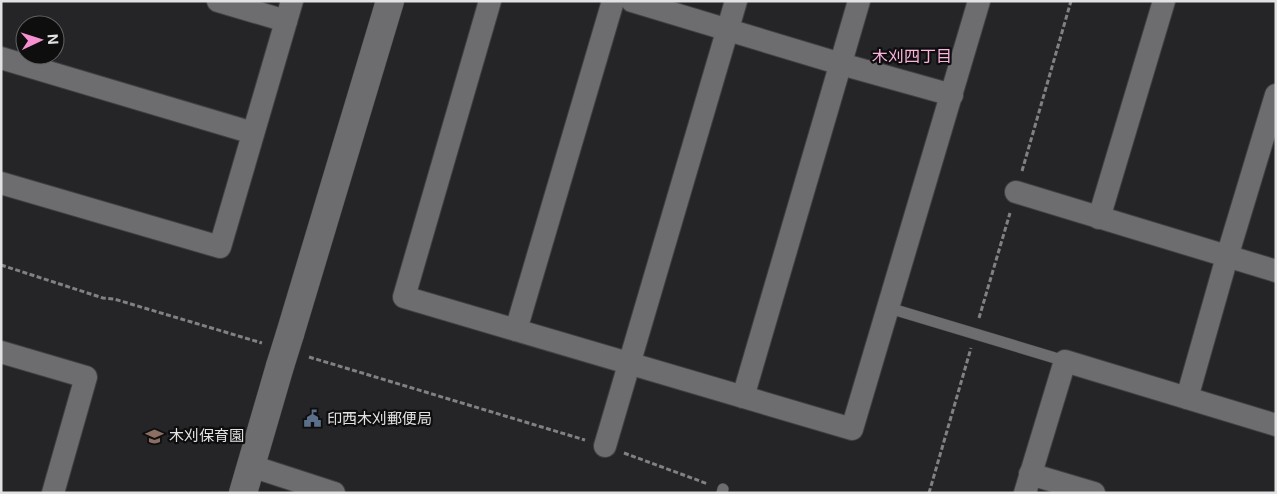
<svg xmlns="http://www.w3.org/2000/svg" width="1277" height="494" font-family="Inter,'Noto Sans JP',sans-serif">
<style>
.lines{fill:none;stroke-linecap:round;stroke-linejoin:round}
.service-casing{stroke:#414143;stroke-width:12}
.minor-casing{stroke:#414143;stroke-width:24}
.tertiary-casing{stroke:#414143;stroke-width:29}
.path{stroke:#818183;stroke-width:3;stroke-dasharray:5 2.5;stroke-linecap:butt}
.service{stroke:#6d6d70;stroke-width:11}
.minor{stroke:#6d6d70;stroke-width:22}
.tertiary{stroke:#6d6d70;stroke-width:28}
.tertiary-bridge-casing{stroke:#414143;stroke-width:29;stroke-linecap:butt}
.tertiary-bridge{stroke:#6d6d70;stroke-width:28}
.labels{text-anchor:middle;stroke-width:4.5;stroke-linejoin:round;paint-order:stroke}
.poi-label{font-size:15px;fill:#e2e2e3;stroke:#0e0e0f;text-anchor:start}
.neighbourhood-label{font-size:16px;fill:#fcb3de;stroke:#0e0e0f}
</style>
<rect width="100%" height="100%" fill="#252427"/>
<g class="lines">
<defs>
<g id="service">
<path d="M889,308L1065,361"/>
<path d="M722,493L723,489"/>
</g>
<g id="minor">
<path d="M218,1L286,21"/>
<path d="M490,1L404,297L852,429L979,1"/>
<path d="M632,1L841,64L952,95"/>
<path d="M1,58L253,133"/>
<path d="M1,183L220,247L292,1"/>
<path d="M1016,192L1276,271"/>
<path d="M1099,218L1164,1"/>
<path d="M516,330L613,1"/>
<path d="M1,352L86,377L53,493"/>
<path d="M743,397L859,1"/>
<path d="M1187,398L1227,257L1276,95"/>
<path d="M605,446L736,1"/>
<path d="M251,466L334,493"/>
<path d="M1030,474L1094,493"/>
<path d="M1025,493L1065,361L1276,425"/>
</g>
<g id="tertiary">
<path d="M290,334L390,1"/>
<path d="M243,493L280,366"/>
</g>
</defs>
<use href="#service" class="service-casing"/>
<use href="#minor" class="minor-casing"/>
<use href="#tertiary" class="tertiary-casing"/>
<g class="path">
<path d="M1022,171L1071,1"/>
<path d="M1,265L103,298L114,299L262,343"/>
<path d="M979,318L1010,213"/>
<path d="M309,357L585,440"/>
<path d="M624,453L708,484"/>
<path d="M929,493L971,348"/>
</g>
<use href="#service" class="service"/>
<use href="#minor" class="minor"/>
<use href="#tertiary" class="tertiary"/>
<defs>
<path id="tertiary-bridge" d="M280,366L290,334"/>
</defs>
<use href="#tertiary-bridge" class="tertiary-bridge-casing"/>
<use href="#tertiary-bridge" class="tertiary-bridge"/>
</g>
<defs>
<symbol id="civic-bare" viewBox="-9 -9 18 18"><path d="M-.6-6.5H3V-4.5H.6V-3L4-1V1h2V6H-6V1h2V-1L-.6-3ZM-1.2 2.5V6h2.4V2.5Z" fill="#5c6f8a" stroke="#0e0e0f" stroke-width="2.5" paint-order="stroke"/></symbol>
<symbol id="school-bare" viewBox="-9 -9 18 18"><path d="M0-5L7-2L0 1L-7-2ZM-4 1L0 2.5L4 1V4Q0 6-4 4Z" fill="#8d6e63" stroke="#0e0e0f" stroke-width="2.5" paint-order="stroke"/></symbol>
</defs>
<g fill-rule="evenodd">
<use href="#civic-bare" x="300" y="406" width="25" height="25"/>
<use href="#school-bare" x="142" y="424" width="25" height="25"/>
</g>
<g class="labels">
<g class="poi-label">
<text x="327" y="424">印西木刈郵便局</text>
<text x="169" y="441">木刈保育園</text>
</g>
<g class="neighbourhood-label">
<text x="912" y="62">木刈四丁目</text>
</g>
</g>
<rect width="1277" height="494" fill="none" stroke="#e2e2e3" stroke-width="5"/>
<g transform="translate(40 40) rotate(86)"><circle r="24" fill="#0e0e0f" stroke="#636364"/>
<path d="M0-4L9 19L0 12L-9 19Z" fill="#f690d0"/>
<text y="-8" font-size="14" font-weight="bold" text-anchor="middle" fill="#e2e2e3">N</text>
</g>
</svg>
